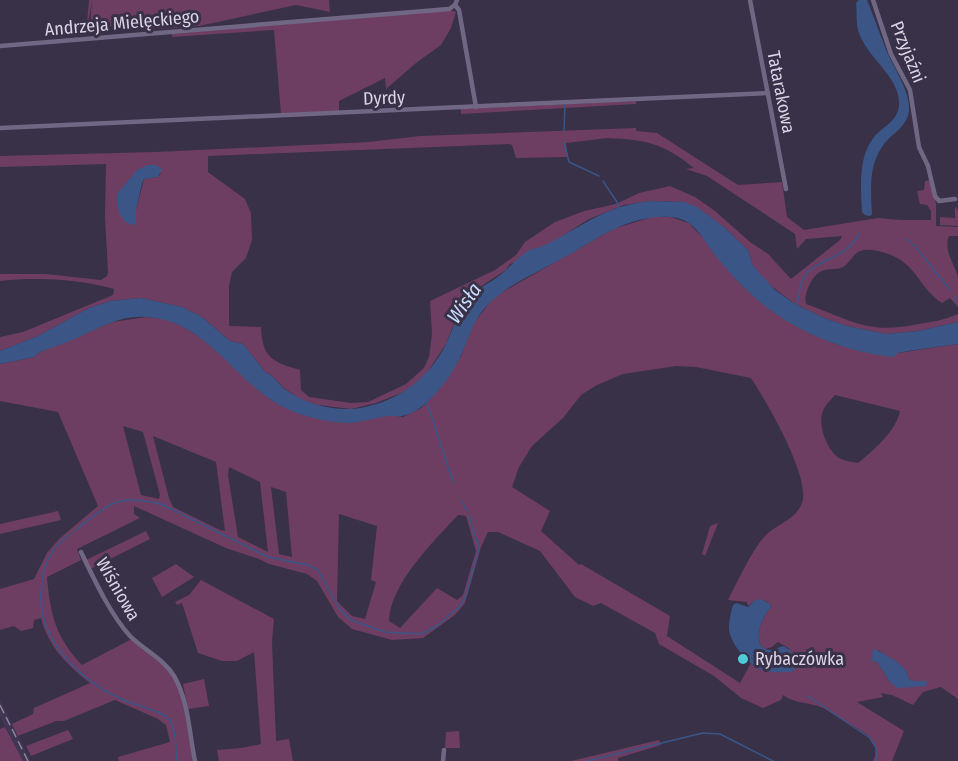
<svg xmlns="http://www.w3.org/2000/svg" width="958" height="761" font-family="'Fira Sans Condensed',sans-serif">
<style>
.built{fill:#403553}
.green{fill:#6d3e61;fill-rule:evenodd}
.water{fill:#3a5586}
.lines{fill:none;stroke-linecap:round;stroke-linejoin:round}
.stream{stroke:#3a5586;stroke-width:1.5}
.minor{stroke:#706782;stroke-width:4.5}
.rail{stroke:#8b8598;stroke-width:1.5;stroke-dasharray:9 4.5;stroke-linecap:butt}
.poi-dot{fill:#52cbd9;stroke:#383148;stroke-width:2}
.labels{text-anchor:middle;stroke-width:6;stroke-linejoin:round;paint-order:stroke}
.street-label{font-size:18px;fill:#d9d4e3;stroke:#383148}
.poi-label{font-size:18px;fill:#d9d4e3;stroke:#383148;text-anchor:start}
.water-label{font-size:20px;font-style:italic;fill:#cadbfb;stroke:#383148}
</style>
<rect width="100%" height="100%" fill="#383148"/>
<path class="built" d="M0,700L31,761H23L0,717Z"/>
<g class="green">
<path d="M89,0H329L330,12L296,5L199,26L144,30L106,26L90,27L92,1L86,35Z"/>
<path d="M450,10L456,12L451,28L441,45L416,63L386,89L385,78L339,101V111L281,114L274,30L172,37V34Z"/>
<path d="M636,101V104L461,114V109Z"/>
<path d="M636,128V131L657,133L738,185L782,182L787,217L804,230L878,218L901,220H931V211L927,205L920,204L917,191L924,190L925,181L929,180L936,203V226L958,227V236H949C943,252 955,263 958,278C958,287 958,297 958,307L950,298L942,303C915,285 918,260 878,251C872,250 866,249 860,251C852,255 850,263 843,267C836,271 828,267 820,272C812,276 803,295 806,304C851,320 868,335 918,324C931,322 945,320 958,314V322L918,331L886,334L847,326L824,318L795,304L766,282L753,266L748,250L724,227L684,202L651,201L624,205L589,219L553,242L538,249L529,251L521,259L510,264L506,270L480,287L457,316L446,344L423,379L404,392L376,403L351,409L318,405L301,400L284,388L270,374L266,373L243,344L230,341L202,317L182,307L141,298L111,301L89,308L38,336L0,351V337L23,332L113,295L114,289C78,279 37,277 0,281V274H46L101,280L107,276L108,272L105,216L106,164L0,167V156L156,152L369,142L420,136ZM607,138C648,140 662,143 694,168L686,169L707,176L795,234L797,249L806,239L842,236L840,240L791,279L768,254L750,242L715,211L695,197L670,186L639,193L616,204L584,211L555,222L525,242L516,255L495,270L430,301L432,334L429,357L424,368L406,384L368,402L351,403L309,397L301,390L300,370C272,362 262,357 261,327L229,326V286L232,272L246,258L252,240L251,213L245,199L208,172V156L509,144L512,145L516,158L568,157L566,143ZM137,170L161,173L158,177L144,179L136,210Z"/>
<path d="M955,207L958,210V226L940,225V217L955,218Z"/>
<path d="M652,217H670L689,223L773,312L810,333L838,345L898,353L958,344V699L941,687L923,692L913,705L892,695L881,693L883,697L857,702L904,731L892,761H873C886,739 854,727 839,718C834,715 829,711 823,708C810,702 795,704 783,695L781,700L763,708L741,698L714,676L659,644L655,633L601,603L593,606L575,597L540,551L498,532H488L481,547L465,603L455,615L423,638L392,640L352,629L338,617L317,581L307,574L269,564L259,559L226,548L134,506V514L140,518L77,549L81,560L47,577C50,614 56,638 82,665L132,639L167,668L177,685L182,696L193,761H119L118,757L170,742L166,725L158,719L115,700L64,721H56L18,736L12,724L33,714L34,708L90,683C67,665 48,646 41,618L34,620L33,628L21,631L14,626L0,630V589L34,579L47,553L59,539L98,506L58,412L0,401V364L34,357L40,352L112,322L146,317L165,319L180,325L203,339L271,400L300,414L347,423L391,415L403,417L421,408L429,400L447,378L461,356L470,328L494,297L613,229ZM676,366L696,367L751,378C766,401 811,477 802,503C795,521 776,524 765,536C753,548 737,583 728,600L747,602L748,606C756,599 760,598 769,603L771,607C762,618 755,632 761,646L765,649L772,647L778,642L790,649L758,668L751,663L740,683L667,636L670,616L581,564L579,565L541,531L550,511L512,487L519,467L532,446L563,418L581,395L597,385L623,374ZM835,395L900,411C896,431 874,450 858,463C852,462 845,461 839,458C827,450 817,424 823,411C825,405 831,400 835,395ZM123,426L143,432L160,495L159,499L141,495ZM153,436L216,462L225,531L220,530L173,507L169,498ZM229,467L260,482L268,552L238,537L228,475ZM271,487L286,492L292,557L279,554ZM339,514L377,526L371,580L376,582L365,619L352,616L337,601ZM458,515L466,516L476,551L463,595L457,600L437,588L400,628L389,621C390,584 433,542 458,515ZM878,650L906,670L909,679L913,681H926L890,682L877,662L872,658Z"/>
<path d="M58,511L61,520L0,534V524Z"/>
<path d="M718,523L705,556L702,554L710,526Z"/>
<path d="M146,531L150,539L90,569L86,560Z"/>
<path d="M176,564L194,577L162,597L152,578Z"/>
<path d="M201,580L274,619L272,642L276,741L289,739L293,761H219L217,750L241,748L261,744L254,652L237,661H222L198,653L182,603L177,605L175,602L189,595Z"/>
<path d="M204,679L209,706L188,709L183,684Z"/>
<path d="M5,727L23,761H0V729Z"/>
<path d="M68,730L73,739L31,756L26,746Z"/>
<path d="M459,731L460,748H445L446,732Z"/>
<path d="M659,740L661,745L618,758V761H571Z"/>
</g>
<g class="water">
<path d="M859,0H867C874,17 880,35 887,52C894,68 914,97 908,116C904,128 892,134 884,144C868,166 871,188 872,214L870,216L865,215L862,212C861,188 858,160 872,140C880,127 898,123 899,105C901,77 866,58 858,30C856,22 857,11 856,3Z"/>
<path d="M148,165H156L162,169L158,177L144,179L142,183L136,210V225C120,225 116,207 117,194L137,170Z"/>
<path d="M651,201L684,202L697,207L724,227L748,250L753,266L775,290L795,304L824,318L847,326L886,334L918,331L958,322V344L908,351L898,353L893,357C850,352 809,337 773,312C753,298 734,278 718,259C703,241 696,218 670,217C651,216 631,221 615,229C596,237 579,250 561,259C535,274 503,286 484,309C471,325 469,338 461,355C453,375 425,413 402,416C397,417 392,415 387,416C374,418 359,423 346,423C323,422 292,414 273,401C230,374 203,320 147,317C121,315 101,327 79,337C66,343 53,347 40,352L34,357L0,364V351L38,336L89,308L111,301L141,298L182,307L202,317L230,341L243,344L266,373C274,375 279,385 286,390C304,403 329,410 351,409C393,406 430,379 447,342C454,327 458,310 470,297C480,286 495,281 506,270C511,265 523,253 530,250C537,248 544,246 551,242C587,223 608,205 651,201Z"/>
<path d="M760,599L769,603L771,607C762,618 755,632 761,646C770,653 773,649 783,646C792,650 796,655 798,665L792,672C783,672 774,673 764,671C750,667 729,643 729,628C729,621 731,611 733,605L736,603L748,607L755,600Z"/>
<path d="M875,649L896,661L906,670L909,679L913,681H927L926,686L897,688L890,682L877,662L871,661L873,655L871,653Z"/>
</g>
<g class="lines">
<g class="stream">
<path d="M564,131L565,105"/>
<path d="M564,142L569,162L599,176"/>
<path d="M603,181L617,202L619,209"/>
<path d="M906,239L915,246L950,290"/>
<path d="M954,297L958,301"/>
<path d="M797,305C799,297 799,285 804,277C815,259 851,257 859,233"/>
<path d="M427,403L453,482"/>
<path d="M462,501L467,511"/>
<path d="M74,531C110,504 114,493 161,504L268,557L308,565L318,570L339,608L351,620L385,632L422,634L438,625L460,606L466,596L479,548L469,516"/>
<path d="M70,534C49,550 42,566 41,593C38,640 80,679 119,698C130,704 164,711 170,720C176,729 176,750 177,761"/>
<path d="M808,696L870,738L876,748V761"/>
<path d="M587,761L703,733L720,734L773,761"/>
</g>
<g class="minor">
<path d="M750,0L786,189"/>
<path d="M873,0L891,54L910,90L919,147L928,166L935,196L939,201L955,199"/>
<path d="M455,5L459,10L476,107"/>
<path d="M0,46L449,9L455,5L457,0"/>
<path d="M0,128L768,93"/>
<path d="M81,552C94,579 110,614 130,636C144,650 164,659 174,676C189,702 189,733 195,761"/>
<path d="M443,761L444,750"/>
</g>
<path class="rail" d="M0,705L28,761"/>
</g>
<circle class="poi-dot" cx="743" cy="659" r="6"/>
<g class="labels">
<g class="street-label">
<text transform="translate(122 23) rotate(-5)" y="6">Andrzeja Mielęckiego</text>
<text transform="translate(908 52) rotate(68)" y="6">Przyjaźni</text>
<text transform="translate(781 92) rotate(79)" y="6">Tatarakowa</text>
<text transform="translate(384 98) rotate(-2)" y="6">Dyrdy</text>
<text transform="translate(118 589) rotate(60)" y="6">Wiśniowa</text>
</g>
<g class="poi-label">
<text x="755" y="665">Rybaczówka</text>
</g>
<g class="water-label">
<text transform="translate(464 303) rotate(-55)" y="7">Wisła</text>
</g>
</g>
</svg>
